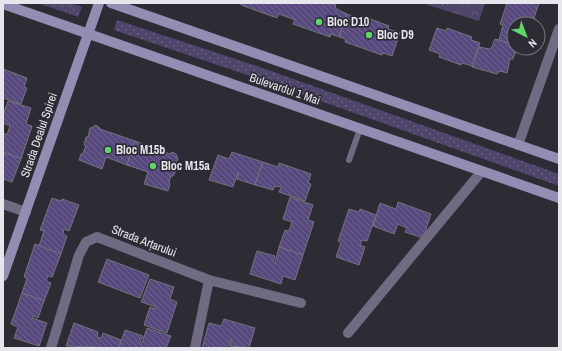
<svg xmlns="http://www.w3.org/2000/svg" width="562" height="351" font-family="'Archivo Narrow',sans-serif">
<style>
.grass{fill:url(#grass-dots)}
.park{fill:url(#park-crowns)}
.building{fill:url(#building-back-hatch);stroke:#74727c}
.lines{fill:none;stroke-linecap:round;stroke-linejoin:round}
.lane{stroke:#706a83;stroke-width:6}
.street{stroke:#706a83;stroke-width:10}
.secondary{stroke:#958cb4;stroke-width:10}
.poi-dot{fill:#60d56a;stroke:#2d2b34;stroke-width:1.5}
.labels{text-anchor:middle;stroke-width:3.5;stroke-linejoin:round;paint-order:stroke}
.poi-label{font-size:12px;font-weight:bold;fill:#e7e6ec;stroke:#2d2b34;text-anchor:start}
.street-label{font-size:12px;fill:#e7e6ec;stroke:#2d2b34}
</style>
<defs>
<pattern id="grass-dots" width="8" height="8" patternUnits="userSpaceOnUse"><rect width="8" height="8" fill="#4f456b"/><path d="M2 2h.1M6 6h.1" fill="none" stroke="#686080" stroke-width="1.8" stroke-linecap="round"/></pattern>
<pattern id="park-crowns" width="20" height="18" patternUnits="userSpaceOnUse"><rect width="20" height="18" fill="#4f456b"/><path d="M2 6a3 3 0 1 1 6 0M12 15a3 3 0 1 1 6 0" fill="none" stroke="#686080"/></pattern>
<pattern id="building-back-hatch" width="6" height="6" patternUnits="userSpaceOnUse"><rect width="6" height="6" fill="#57497e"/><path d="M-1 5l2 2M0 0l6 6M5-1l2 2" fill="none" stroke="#6f6390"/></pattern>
</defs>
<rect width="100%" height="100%" fill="#2d2b34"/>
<g class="grass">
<path d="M38,3H70L82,7L78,17Z"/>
<path d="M117,20L260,67L559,174V186L256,78L114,30Z"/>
</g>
<path class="park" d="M428,3H485L479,21L428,5Z"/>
<g class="building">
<path d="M241,3H329L336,5L335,8L347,14L339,37L331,34L330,37L293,24L295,20L279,14L277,18L241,5Z"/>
<path d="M507,3H539L532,24H514V45L499,40L503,25L500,24Z"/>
<path d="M347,14L362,19L363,16L389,26L388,29L400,33L392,56L383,53L382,55L345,42L346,39L339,37Z"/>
<path d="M437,28L446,31L447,28L472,37L471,40L480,43L472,66L462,63L461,65L439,57L440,54L429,50Z"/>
<path d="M495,39L514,45V48H517L513,59H510L507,73L500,71L497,74L472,67L479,47L489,49L492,47Z"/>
<path d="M3,69L27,78L24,87L27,88L21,104L3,98Z"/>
<path d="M8,101L31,108L26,124L32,126L21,159L3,152V133L7,135L10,126L3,123V115Z"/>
<path d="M95,125L99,127L100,129L135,141L127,165L106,157L102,169L79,160L81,154L83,153L86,146L84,145L86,137H88L90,128L94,127Z"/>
<path d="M135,141L170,154L172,152L176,154L178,159L174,167L177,169L173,176H171L169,182L170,184L168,191L144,184L148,172L127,165Z"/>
<path d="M3,152L21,159L12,182L3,179Z"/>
<path d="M232,152L263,162L255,185L237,179L239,173H238L233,187L209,180L218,155L229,159Z"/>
<path d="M263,162L278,167L279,163L311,174L308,183L311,184L305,201L279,192L281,187L275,186L273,190L255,185Z"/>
<path d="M290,197L313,205L308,220L314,222L303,255L279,247L285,230L289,231L292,222L283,219Z"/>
<path d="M52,198L61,201L62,199L79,205L69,231L64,229L63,234L67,236L61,254L39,246L44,231L40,230Z"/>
<path d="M398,202L431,214L423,238L405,232L407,228L398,224L394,234L373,226L380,203L396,209Z"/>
<path d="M349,209L359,212L360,209L376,215L367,241L362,240L360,245L365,247L359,265L336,257L341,243L338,241Z"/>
<path d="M35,244L61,254L52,277L48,276L46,281L51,283L44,301L22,293L27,278L24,277Z"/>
<path d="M279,247L303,255L295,280L283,276L281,284L250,274L257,251L275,256L273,262L275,263Z"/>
<path d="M107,259L149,275L140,298L98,282Z"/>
<path d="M150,279L174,287L170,299L177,302L167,333L144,325L150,307L155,309L156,307L141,302Z"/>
<path d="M22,293L44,301L38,318L33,316L32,318L47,323L39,346L14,338L18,327L11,324Z"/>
<path d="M224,319L255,328L249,348L230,346L232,340H230L228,348H202L209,323L221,326Z"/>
<path d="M74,323L98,332L97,337L101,338L103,333L121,340L119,348L66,346Z"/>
<path d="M147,328L171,336L166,348H119L125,330L143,336L140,342L142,343Z"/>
</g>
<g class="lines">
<path class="lane" d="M349,160L360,129"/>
<g class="street">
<path d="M518,145L559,29"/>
<path d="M3,204L26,212"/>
<path d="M348,333L482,171"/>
<path d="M51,348L79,255L86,242L97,237L209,280L301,303"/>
<path d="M195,348L209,280"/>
</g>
<g class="secondary">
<path d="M111,3L559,159"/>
<path d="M3,4L559,198"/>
<path d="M3,276L99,3"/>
</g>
</g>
<g class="poi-dot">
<circle cx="319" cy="22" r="4"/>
<circle cx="369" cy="35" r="4"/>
<circle cx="108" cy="150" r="4"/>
<circle cx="153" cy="166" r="4"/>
</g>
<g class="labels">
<g class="poi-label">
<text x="327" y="26">Bloc D10</text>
<text x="377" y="39">Bloc D9</text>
<text x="116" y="154">Bloc M15b</text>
<text x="161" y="170">Bloc M15a</text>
</g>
<g class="street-label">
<text transform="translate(285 89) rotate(19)" y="4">Bulevardul 1 Mai</text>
<text transform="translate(39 135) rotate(-71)" y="4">Strada Dealul Spirei</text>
<text transform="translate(144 241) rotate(21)" y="4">Strada Arțarului</text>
</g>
</g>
<rect width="562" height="351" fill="none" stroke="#e7e6ec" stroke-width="8"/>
<g transform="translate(526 36) rotate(138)"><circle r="19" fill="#2d2b34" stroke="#77767e"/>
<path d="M0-3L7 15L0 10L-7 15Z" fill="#60d56a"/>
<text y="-6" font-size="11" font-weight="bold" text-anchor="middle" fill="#e7e6ec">N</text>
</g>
</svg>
